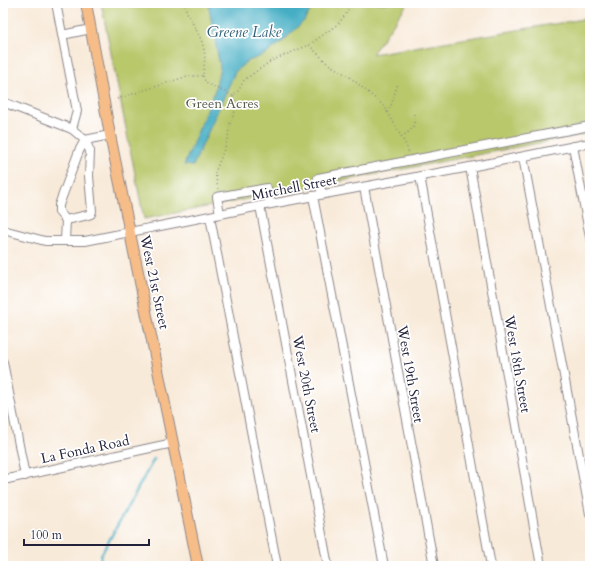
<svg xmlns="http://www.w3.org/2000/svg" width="593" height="569" font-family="Cardo,serif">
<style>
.green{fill:#b8c86b;stroke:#6d7553}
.water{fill:#45aec4;stroke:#346880}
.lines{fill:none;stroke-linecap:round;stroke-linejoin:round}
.stream{stroke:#45aec4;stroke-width:2.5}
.minor-casing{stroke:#8d868a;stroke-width:10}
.major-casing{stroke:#8d868a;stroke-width:12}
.path{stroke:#8d868a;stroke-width:1.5;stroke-dasharray:1 3;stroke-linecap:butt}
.minor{stroke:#fff;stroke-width:8}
.major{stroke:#f7bd88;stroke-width:10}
.labels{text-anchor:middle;stroke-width:3.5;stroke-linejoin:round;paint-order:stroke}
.park-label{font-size:14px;fill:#565c4c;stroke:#fff}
.street-label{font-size:14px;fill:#22223b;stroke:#fff}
.water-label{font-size:15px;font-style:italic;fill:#326179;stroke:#fff}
</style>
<rect width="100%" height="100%" fill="#fff"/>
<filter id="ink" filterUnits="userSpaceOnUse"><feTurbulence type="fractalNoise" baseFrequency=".025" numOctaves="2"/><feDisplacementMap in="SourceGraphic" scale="8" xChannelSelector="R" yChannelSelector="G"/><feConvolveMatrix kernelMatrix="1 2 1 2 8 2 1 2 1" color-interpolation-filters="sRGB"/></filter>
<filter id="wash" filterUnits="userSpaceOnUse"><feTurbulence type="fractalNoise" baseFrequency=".012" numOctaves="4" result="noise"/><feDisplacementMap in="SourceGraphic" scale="16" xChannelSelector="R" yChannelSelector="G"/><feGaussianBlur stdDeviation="0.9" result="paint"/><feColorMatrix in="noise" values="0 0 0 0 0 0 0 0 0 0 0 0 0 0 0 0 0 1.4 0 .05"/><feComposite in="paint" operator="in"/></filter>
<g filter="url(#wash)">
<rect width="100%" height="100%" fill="#f8ead9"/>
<path class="green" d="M101,3H408L372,54L590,18V133L144,219Z"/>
<path class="water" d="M208,3H315L304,21L283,41L266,54L246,62L235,72L193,166L184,165L215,90L220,67Z"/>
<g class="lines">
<path class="stream" d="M100,566L101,555L154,459"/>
</g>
</g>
<g filter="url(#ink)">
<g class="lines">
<defs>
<g id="minor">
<path d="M56,3L77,111L72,129"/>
<path d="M62,35L91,29"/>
<path d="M3,102L72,129L85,140L90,151L89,176L92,211L91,214L88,215L66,220L59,212V205L79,151L85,140L110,135"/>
<path d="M573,146L590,237"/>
<path d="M523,157L590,514"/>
<path d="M470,167L541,566"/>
<path d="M420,176L491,566"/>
<path d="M364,187L434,566"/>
<path d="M322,194L318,178L590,126"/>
<path d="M313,196L384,566"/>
<path d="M260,206L328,566"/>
<path d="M220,214L217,197L267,188L270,204"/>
<path d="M210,217L277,566"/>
<path d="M3,230L45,241H85L260,206L470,167L590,143"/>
<path d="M65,241L66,220"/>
<path d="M3,362L25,476"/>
<path d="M3,480L173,443"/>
</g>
<path id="major" d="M86,3L110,135L198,566"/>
</defs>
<use href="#minor" class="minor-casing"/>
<use href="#major" class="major-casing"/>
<g class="path">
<path d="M309,45L327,63L351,78L384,106L405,143L409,153"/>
<path d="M203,76L206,83L233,96L239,90L244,80L271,61L309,45L338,24L346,14L351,3"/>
<path d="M117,99L188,76H203C203,68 206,58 204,50C201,33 188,20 184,3"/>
<path d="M387,112C394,103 393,95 398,84"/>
<path d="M401,137C411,131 416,127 414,114"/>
<path d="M218,189L215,173L228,139L229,126L235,111L236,106L233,96"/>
</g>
<use href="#minor" class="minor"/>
<use href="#major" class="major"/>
</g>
</g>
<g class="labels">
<g class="park-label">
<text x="222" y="108">Green Acres</text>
</g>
<g class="street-label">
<text transform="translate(294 187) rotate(-11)" y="5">Mitchell Street</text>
<text transform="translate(155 282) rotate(78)" y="5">West 21st Street</text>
<text transform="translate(518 364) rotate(80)" y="5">West 18th Street</text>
<text transform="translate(411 374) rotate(80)" y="5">West 19th Street</text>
<text transform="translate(307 384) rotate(79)" y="5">West 20th Street</text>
<text transform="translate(85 449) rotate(-12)" y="5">La Fonda Road</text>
</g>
<g class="water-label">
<text x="244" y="37">Greene Lake</text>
</g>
</g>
<rect width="593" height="569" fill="none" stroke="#fff" stroke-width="16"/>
<path d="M24 539v6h125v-6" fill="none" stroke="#22223b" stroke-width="2"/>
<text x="30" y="539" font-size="12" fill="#22223b" stroke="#ffffff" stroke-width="3" paint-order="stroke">100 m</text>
</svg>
